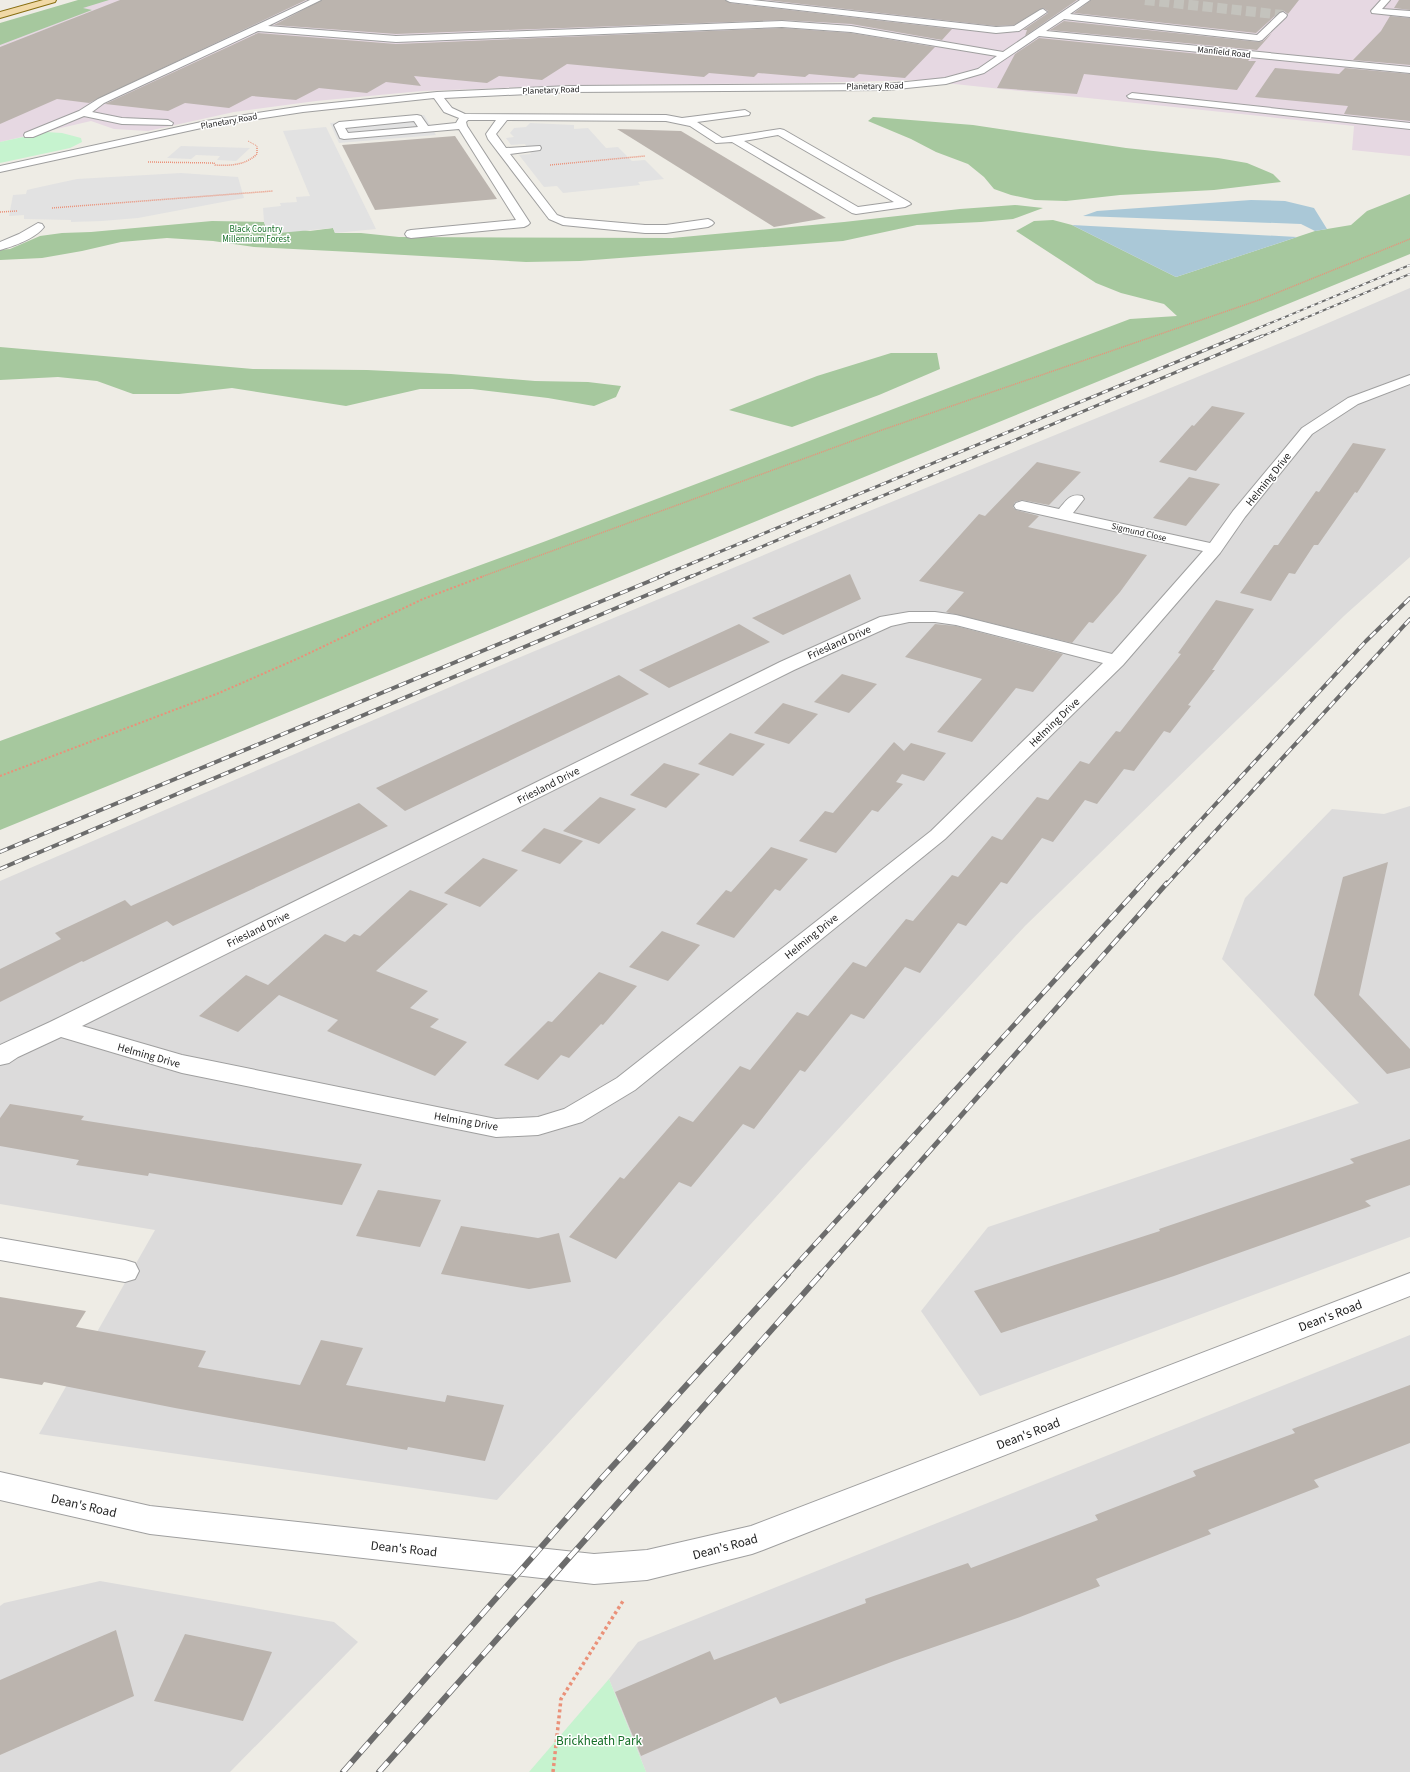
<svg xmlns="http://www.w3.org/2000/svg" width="1410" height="1772" font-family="'Source Sans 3',sans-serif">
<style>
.residential{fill:#dcdbdb}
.industrial{fill:#e6d8e2}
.forest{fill:#a6c89e}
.park{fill:#c6f3cf}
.parking{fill:#e2e2e2}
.water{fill:#aac8d7}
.building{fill:#bbb4ae}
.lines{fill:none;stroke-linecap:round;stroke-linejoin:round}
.minor-tunnel{stroke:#c4c3bd;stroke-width:10;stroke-dasharray:10 4.5;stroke-linecap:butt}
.minor-casing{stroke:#9f9f9f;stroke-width:2}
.major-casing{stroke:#876d10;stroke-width:2}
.path-far3{stroke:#ea9179;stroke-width:1;stroke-dasharray:1 1;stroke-linecap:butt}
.path-far2{stroke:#ea9179;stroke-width:1.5;stroke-dasharray:1 1;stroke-linecap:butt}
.path-far1{stroke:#ea9179;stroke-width:2;stroke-dasharray:2 2;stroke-linecap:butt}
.path{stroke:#ea9179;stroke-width:3.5;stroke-dasharray:3 3;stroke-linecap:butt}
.minor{fill:#fff;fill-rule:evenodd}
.major{fill:#f1d9a6;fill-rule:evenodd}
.rail-far4-casing{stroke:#6c6c6c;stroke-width:2}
.rail-far3-casing{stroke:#6c6c6c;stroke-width:3}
.rail-far2-casing{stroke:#6c6c6c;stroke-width:4}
.rail-far1-casing{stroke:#6c6c6c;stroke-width:5}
.rail-casing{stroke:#6c6c6c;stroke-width:6}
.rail-far4{stroke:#fff;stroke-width:1.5;stroke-dasharray:4;stroke-linecap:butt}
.rail-far3{stroke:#fff;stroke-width:2;stroke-dasharray:6;stroke-linecap:butt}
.rail-far2{stroke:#fff;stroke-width:2.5;stroke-dasharray:8;stroke-linecap:butt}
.rail-far1{stroke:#fff;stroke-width:3.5;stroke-dasharray:10;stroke-linecap:butt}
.rail{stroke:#fff;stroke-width:4.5;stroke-dasharray:13;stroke-linecap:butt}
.labels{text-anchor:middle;stroke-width:3;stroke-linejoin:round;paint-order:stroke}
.far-street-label{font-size:9px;fill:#1e1e1e;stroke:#fff}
.far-park-label{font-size:9px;fill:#177029;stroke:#fff}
.street-label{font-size:11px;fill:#1e1e1e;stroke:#fff}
.near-street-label{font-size:13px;fill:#1e1e1e;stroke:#fff}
.near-park-label{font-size:13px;fill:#177029;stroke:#fff}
</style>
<rect width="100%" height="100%" fill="#eeece5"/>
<g class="residential">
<path d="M1410,288V557L1345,615L1025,926L497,1500L39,1434L155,1230L0,1204V881L485,672L840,523L1300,335Z"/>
<path d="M1410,806V1237L980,1396L921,1311L988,1227L1359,1103L1222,959L1245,898L1332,809L1384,814Z"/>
<path d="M1410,1335V1772H646L609,1679L638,1642Z"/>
<path d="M100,1581L334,1622L358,1642L230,1772H0V1606L4,1603Z"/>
</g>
<path class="industrial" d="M93,0H1410V156L1352,150L1354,126L917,80L805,83L587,85L422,91L316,101L234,112L148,131L114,129L91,121L0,142V29Z"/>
<g class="forest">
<path d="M78,0H109L83,8L92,10L0,45V23Z"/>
<path d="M873,117L973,125L1126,148L1218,158L1247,163L1273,174L1281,182L1214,190L1120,195L1066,201L1035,200L1011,195L994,189L984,177L968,164L936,152L911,139L868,121Z"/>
<path d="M1410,194V254L0,830V741L546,541L1130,319L1177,316L1164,304L1121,293L1096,283L1016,231L1034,221L1053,220L1072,225L1176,277L1315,231L1351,225L1367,211Z"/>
<path d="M1015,205L1043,208L1013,219L981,222L917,225L843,241L580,261L526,262L352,252L254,247L213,241L167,238L121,242L82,251L42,258L0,260V250L10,249L40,236L62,233L91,232L212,221L264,222L265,225L310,231L333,228L335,233H361L399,237L672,238L844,222L960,209Z"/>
<path d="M0,347L253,369L367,370L451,374L535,381L588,382L621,386L616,397L594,406L548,398L472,389H420L346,406L232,388L179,394H133L97,381L58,377L0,380Z"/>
<path d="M891,353H937L940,369L879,395L792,427L729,410L817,376Z"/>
</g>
<g class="park">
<path d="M46,132L62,133L81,138L82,142L70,148L0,163V142Z"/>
<path d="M609,1679L646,1772H529Z"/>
</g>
<g class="parking">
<path d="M424,115L436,135L339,143L330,123Z"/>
<path d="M530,123L574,125V129L588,128L606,148L618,147L632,161L645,160L664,179L638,182L640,185L563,193L557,186L544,187L519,155L531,154L525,144L511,145L506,138L514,137L510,133L514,128L526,127Z"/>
<path d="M326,127L376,229L335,233L333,228L268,234L264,222L263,208L281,206L280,203L297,202L296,197L310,196L283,131Z"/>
<path d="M181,146L250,148L236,161L217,160L220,156L196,155L191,159L167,158Z"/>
<path d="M181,173L238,177L244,198L138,218L102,221L71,222V220L24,219V215L9,216L13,195L26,194L27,190L40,187L77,179Z"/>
</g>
<g class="water">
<path d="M1251,200L1285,201L1314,208L1327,229L1315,231L1301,224L1083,216L1097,211Z"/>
<path d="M1072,225L1297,237L1176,277Z"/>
</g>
<g class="building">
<path d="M120,0H306L89,103L57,99L0,124V47Z"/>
<path d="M322,0H725L730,3L952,29L942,40L851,24L782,20L396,34L274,25Z"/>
<path d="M766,0H1077L1025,36L1027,30H1023L1048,13V11L1043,8L1014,25L996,26Z"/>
<path d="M1091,0H1299L1288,14L1284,11L1279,12L1256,33L1074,13Z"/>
<path d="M1399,0H1410V10L1394,8Z"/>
<path d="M1390,16L1410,18V65L1353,60L1381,31Z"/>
<path d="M1064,21L1259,42L1263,41L1272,33L1257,50L1050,30Z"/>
<path d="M782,28L851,33L935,47L905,78L859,74L854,78L809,74L805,77L758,73L754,77L709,73L704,77L567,64L542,80L499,76L487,83L414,76L421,86L386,82L367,93L319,88L296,100L252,96L229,108L185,103L168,111L105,104L258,33L396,44Z"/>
<path d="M1039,38L1250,59L1248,61H1256L1237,90L1084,74L1077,94L997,88L1015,54Z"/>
<path d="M1275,68L1339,74L1345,68L1410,74V121L1344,114L1348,106L1255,97Z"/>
<path d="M617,129L681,131L826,218L774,227Z"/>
<path d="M455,136L497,199L375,210L342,145Z"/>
<path d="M1212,406L1245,413L1196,471L1159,462L1192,425L1194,426Z"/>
<path d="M1353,443L1386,449L1357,493L1355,492L1318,545H1314L1295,574L1289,573L1271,601L1240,593L1274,545H1278L1316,491L1319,492Z"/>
<path d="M1037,462L1081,472L1049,505L1022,500L1015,502L1013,507L1016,510L1039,516L1028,527L1147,555L1120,592L1093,623L1089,622L1072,643L946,612L964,592L919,581L979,514L985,516Z"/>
<path d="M1189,477L1220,484L1186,526L1153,518Z"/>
<path d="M850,574L861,599L783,635L752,618Z"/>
<path d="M1216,600L1254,609L1212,670H1215L1188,705L1191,706L1170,733L1164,731L1134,771L1124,769L1097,804L1085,800L1053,842L1042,838L1007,884L1001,882L966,926L958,923L920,973L905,967L864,1019L851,1014L805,1072L800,1070L754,1129L743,1124L691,1187L679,1182L616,1259L569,1237L620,1177L624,1179L679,1116L693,1122L740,1066L750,1070L797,1012L808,1016L853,962L866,967L906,919L913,921L952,875L958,877L992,836L1002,840L1037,797L1048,800L1080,761L1089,764L1116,731L1120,732L1181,654L1178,653Z"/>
<path d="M739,624L770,642L669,688L639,670Z"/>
<path d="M935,624L956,626L1063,654L1033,692L1016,688L972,742L937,732L982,679L905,657Z"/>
<path d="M842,674L877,684L849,713L814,702Z"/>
<path d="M619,675L649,694L405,811L376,788Z"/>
<path d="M783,703L818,714L789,744L754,733Z"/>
<path d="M730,733L765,744L733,776L698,764Z"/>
<path d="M894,742L904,751L911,743L946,753L924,781L902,774L896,782L903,784L878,812L872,810L836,853L799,841L825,811L833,813Z"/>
<path d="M664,763L700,774L666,808L630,795Z"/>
<path d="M600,797L636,809L599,844L563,831Z"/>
<path d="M359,803L388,826L173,926L167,921L83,962L82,961L0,1002V969L61,939L55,933L125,900L131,906Z"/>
<path d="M544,828L583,841L560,864L521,851Z"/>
<path d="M771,847L808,859L780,891L775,889L734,938L696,924L726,890L731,892Z"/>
<path d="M483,858L518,870L480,907L444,893Z"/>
<path d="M1388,862L1359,995L1410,1049V1068L1387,1074L1314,995L1343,877Z"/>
<path d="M410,890L448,904L376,971L428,991L410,1008L439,1019L430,1027L467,1042L435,1076L327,1031L338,1020L279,995L238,1032L199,1016L246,975L268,985L325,934L345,942L354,934L360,936Z"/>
<path d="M662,931L700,945L668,981L629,967Z"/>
<path d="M599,972L637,986L603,1025L601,1024L569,1058L561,1055L538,1080L504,1065L548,1021L552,1022Z"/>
<path d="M10,1104L84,1116L81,1120L362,1164L342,1205L149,1173L148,1176L76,1165L79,1160L0,1146V1118Z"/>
<path d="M1410,1139V1185L1365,1201L1371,1206L1174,1276L1001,1333L974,1291L1160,1231L1159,1229L1354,1163L1350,1159Z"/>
<path d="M378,1190L441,1200L420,1247L356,1236Z"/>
<path d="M461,1226L538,1238L559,1233L571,1282L529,1289L441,1274Z"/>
<path d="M0,1297L86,1311L76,1327L206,1351L198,1367L300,1385L321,1340L363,1348L346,1385L445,1402L447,1395L504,1405L485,1461L408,1447L407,1450L175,1408L44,1382L42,1385L0,1378Z"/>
<path d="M1410,1385V1443L1314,1480L1319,1487L1208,1530L1211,1534L1096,1579L1100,1586L1020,1617L894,1661L780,1704L776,1697L641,1756L615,1692L710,1651L714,1660L866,1603L865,1599L968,1563L971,1568L1098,1520L1095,1515L1196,1476L1193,1471L1295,1433L1292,1429Z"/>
<path d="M116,1630L134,1696L0,1755V1680Z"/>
<path d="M185,1634L272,1652L243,1721L154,1701Z"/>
</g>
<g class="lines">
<path class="minor-tunnel" d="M1145,0L1283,15"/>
<defs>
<g id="minor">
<path d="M310,0H321L268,26L396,36L782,21L851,26L1003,52L1080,0H1090L1070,14L1257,35L1280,13L1283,12L1287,15L1286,17L1262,40L1259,41L1064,19L1046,31L1410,67V73L1039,36L984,73L946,84L887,90L570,92L444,98L452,108L465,114L666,115L682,118L745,110L750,113L749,115L697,122L722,138L780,129L784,130L909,202L911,204L905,207L856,214L852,213L732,142L716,143L690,126L666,121L507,120L496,134L506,148L540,146L541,148L540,150L510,154L557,215L565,218L645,225H666L708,219L712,221L714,223L712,225L708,227L666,233H645L563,225L549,219L488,139L486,134L496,120H468L466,122L467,126L530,223L528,225L524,227L411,238L407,237L405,234L407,231L411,230L516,220L459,129L344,139L340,138L334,125L339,122L417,115L421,116L428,126L456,123L459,118L444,112L434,98L303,112L206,127L0,172V166L206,121L303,106L437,92L570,86L887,84L945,78L978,69L997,56L851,32L782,27L396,42L258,31L104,103L92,112L122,118L168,120L173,123L172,125L122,124L84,116L33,137H25L24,135L25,133L79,111L98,99ZM414,121L418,127L348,133L345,128ZM778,135L894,202L858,207L744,141Z"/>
<path d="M726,0H752L996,27L1014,26L1040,10L1043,9L1047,12L1019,31L996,33L730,2Z"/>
<path d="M1381,0H1390L1382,9L1410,11V17L1372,13L1371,11Z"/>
<path d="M1132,93L1410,123V129L1129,98L1127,96Z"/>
<path d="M38,223L42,224L44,227C35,239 14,246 0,250V242L19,234Z"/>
<path d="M1410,375V384L1358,404L1312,434L1245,517L1220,553L1123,665L945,839L635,1090L582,1122L538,1135L496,1137L182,1073L61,1037L18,1057L9,1063L0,1065V1045L50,1022L780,662L880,617L909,612H935L956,615L1112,654L1203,551L1016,509L1014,506L1016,503L1022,501L1059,509C1066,501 1070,493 1082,496L1084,499L1073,513L1210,543L1233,511L1302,428L1348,398ZM909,622H935L956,625L1103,663L931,831L617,1078L564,1109L538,1117L496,1119L182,1055L82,1026L794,670L891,626Z"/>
<path d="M0,1238L125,1260L135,1263L139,1271L135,1279L125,1282L0,1260Z"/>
<path d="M1410,1273V1296L763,1550L752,1554L647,1580L594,1584L150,1534L0,1500V1472L150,1506L594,1554L647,1550L751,1526Z"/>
</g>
<path id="major" d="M43,0H56L55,2L0,18V12Z"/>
</defs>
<use href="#minor" class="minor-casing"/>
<use href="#major" class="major-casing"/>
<path class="path-far3" d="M248,141L257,146V148"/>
<g class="path-far2">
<path d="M148,162L214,163L215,165C230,166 246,165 257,154V147"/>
<path d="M550,165L645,156"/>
<path d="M52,208L273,191"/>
<path d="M0,212L17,211"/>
<path d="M481,577L882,430L1259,300L1410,239"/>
</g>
<path class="path-far1" d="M0,776L219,693L299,658L423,599L484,576"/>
<path class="path" d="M553,1772L561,1699L623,1601"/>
<use href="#minor" class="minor"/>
<use href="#major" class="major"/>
<defs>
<g id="rail-far4">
<path d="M1237,337L1410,265"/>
<path d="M1260,337L1410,274"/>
</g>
<g id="rail-far3">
<path d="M659,577L1239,336"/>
<path d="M690,577L1262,336"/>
</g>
<g id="rail-far2">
<path d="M0,852L662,576"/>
<path d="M0,869L692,576"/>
<path d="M1142,884L1366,641L1410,598"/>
<path d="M1167,884L1410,619"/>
</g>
<g id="rail-far1">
<path d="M787,1275L1143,883"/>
<path d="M820,1275L1167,883"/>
</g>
<g id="rail">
<path d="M343,1772L602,1478L788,1274"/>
<path d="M379,1772L821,1274"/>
</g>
</defs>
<use href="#rail-far4" class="rail-far4-casing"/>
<use href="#rail-far3" class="rail-far3-casing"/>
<use href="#rail-far2" class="rail-far2-casing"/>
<use href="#rail-far1" class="rail-far1-casing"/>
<use href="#rail" class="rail-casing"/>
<use href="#rail-far4" class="rail-far4"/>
<use href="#rail-far3" class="rail-far3"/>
<use href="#rail-far2" class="rail-far2"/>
<use href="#rail-far1" class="rail-far1"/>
<use href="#rail" class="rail"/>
</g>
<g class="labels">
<g class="far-street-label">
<text transform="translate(1224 52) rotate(6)" y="3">Manfield Road</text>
<text transform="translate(875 86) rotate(-1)" y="3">Planetary Road</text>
<text transform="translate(551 90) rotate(-2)" y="3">Planetary Road</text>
<text transform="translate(229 121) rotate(-10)" y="3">Planetary Road</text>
<text transform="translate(1139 532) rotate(13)" y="3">Sigmund Close</text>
</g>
<g class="far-park-label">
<text x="256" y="232">Black Country<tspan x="256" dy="10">Millennium Forest</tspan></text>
</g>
<g class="street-label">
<text transform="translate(1268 479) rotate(-51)" y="4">Helming Drive</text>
<text transform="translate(839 642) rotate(-24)" y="4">Friesland Drive</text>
<text transform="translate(1054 722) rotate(-44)" y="4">Helming Drive</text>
<text transform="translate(548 785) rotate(-27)" y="4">Friesland Drive</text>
<text transform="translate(258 929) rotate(-26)" y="4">Friesland Drive</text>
<text transform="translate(811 936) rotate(-39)" y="4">Helming Drive</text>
<text transform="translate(149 1055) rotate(16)" y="4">Helming Drive</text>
<text transform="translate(466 1121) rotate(10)" y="4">Helming Drive</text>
</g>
<g class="near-street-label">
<text transform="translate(1330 1315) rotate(-21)" y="5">Dean's Road</text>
<text transform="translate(1028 1433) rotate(-21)" y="5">Dean's Road</text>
<text transform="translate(84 1505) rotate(13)" y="5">Dean's Road</text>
<text transform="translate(725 1546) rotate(-15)" y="5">Dean's Road</text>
<text transform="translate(404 1548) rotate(6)" y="5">Dean's Road</text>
</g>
<g class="near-park-label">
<text x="599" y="1745">Brickheath Park</text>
</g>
</g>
</svg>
